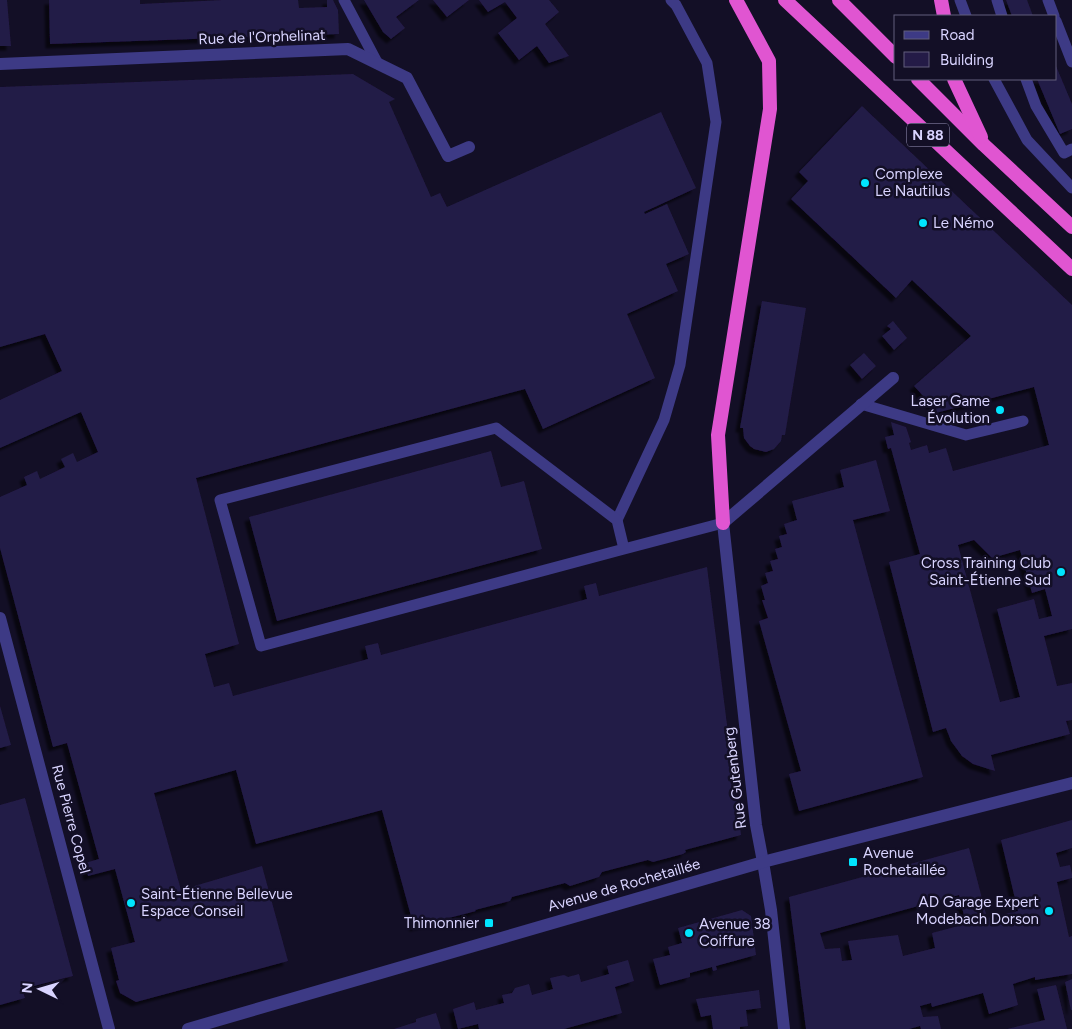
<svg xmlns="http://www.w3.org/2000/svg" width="1072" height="1029" font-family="Figtree,sans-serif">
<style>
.building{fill:#241b47;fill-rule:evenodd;filter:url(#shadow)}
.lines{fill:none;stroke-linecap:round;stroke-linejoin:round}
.service{stroke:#3d3a85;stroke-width:11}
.minor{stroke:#3d3a85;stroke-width:12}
.tertiary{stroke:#3d3a85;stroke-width:12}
.trunk{stroke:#e055d1;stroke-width:14}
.poi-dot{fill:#00e5ff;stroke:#130f26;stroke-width:2}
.labels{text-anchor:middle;stroke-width:5;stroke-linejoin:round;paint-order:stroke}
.shield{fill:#130f26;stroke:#9e99be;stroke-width:1}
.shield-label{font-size:14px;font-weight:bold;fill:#d9d4ff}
.street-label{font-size:15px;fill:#d9d4ff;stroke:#130f26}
.poi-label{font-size:15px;fill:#d9d4ff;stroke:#130f26;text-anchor:start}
</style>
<defs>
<filter id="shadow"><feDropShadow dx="-4.5" dy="4.5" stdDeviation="1" flood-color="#0009"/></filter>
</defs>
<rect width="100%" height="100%" fill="#130f26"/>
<g class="building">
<path d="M0,0H7L11,46H0Z"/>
<path d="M49,0H140V4L223,0H298L299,8L327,7V0H333L338,10L339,34L50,44Z"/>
<path d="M364,0H419L396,17L405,28L391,39L383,32Z"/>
<path d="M433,0H469L447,17Z"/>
<path d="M479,0H549L559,12L545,24L569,56L549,63L537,46L519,60L498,33L517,18L505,2L488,12Z"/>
<path d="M1006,0H1027L1033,16H1012Z"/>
<path d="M1056,66L1072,104V129L1060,134L1037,79H1056Z"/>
<path d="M353,74L395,99L389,102L431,197L440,193L447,207L661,112L696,188L644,212L645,214L667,204L689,254L666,264L678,291L627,314L655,378L543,429L525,389L196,478L239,644L205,654L214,687L229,683L233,696L368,659L365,646L378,643L381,655L587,599L584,586L596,583L599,596L707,567L741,835L685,850L686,852L683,854L653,862L648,860L602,872L599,877L570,886L565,883L512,897L510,901L475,910L476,911L414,927L382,810L256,844L236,770L154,793L181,890L262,866L288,961L136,1002L120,993L116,981L119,980L111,948L135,942L115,869L88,876L85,863L99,859L67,743L53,747L0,548V497L27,485L24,477L37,471L40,479L65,467L61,459L73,453L77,462L98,452L81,412L0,448V400L62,371L45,334L0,347V87Z"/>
<path d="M862,106L1072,305V629L1044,636L1057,686L1072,683V720L1066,721L1070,734L991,755L995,771L973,764L962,756L951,741L946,728L933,732L889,562L920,554L891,448L888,449L885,437L894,435L891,422L906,427L911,442L909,443L911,450L927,445L929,453L946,448L953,471L1049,445L1034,387L936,413V410L914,386L971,336L912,280L896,298L791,199L808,181L799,172ZM974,540L992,558L1020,550L1032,593L1045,589L1052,616L1039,619L1034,599L997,609L1020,697L1000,702L958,545Z"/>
<path d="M762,301L806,308L785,435H782L781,441L774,449L766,452L754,449L750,446L744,438L743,428H740Z"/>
<path d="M893,321L907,338L894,350L882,336L891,329L887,326Z"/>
<path d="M864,353L876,366L862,379L850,365Z"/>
<path d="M491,451L501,487L524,481L542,549L277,621L249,517Z"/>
<path d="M876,460L890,511L853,520L923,777L799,811L789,774L801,771L759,621L768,618L762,600H765L761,586L768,583L765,573L773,571L770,561L778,559L775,549L782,547L779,536L787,534L784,524L797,520L792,501L844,487L840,470Z"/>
<path d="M0,706L11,745L0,748Z"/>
<path d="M25,798L73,976L22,989L25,998L0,1005V805Z"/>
<path d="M1072,820V848L1056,853L1060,867L1070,865L1072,874V878L1057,882L1069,937L1072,936V974L1035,980V977L1013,984L1018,1005L989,1014L983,993L932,1007L931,1003L920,1006L923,1017L938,1016L941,1029H921L920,1026L909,1029H806L789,897L969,848L987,918L1018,911L1001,840ZM959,895L966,924L932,933L935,948L903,956L898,935L848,941L852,960L842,961L840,948L825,949L820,933L922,905L921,900L929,898L931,903Z"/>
<path d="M742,910L751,916L756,955L716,966L717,970L713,971L712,967L690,973V977L660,985L653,959L670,955L668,947L682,943L678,928Z"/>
<path d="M628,960L634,981L615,987L622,1013L564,1029H479L478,1024L458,1029L453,1009L474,1002L476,1010L504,1003L502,995L512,993L515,988L529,984L532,995L553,989L550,978L564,975L568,977L579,974L581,982L609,974L607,966Z"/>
<path d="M1072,979V1010H1071L1065,982Z"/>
<path d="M1056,985L1067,1029H1007L1045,1020L1037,989Z"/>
<path d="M759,990L761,1008L746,1010L748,1026L740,1027V1029H713L711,1015L701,1017L696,999Z"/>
<path d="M436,1013L441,1029H394L416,1022V1019Z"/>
</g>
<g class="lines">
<g class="service">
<path d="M344,0L378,64"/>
<path d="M960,0L966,16"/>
<path d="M997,0L1002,16"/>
<path d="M1048,0L1054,16"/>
<path d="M1056,21L1072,62"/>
<path d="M994,79L1027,140L1072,188"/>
<path d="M1026,79L1036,106L1064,153L1072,149"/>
<path d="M861,404L966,435L1023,421"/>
<path d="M617,520L664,420L680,365L716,122L707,63L676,5L671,0"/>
<path d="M624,549L617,520L496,428L220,500L261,646L624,549L723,523"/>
</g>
<g class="minor">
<path d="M0,64L348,49L407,78L448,156L469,147"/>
<path d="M723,523L893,378"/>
<path d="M0,618L109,1029"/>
<path d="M763,862L771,910L784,1029"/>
</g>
<g class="tertiary">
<path d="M723,523L756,825L763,862"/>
<path d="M188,1029L763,862L1072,783"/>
</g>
<g class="trunk">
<path d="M785,0L1072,269"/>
<path d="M839,0L896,57"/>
<path d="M941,0L944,16"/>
<path d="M918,79L984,145L1072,227"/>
<path d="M954,79L981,137"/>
<path d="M723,523L718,435L770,109L769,61L736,0"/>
</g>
</g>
<g class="poi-dot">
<circle cx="865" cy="183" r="5"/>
<circle cx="923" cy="223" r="5"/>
<circle cx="1000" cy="410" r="5"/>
<circle cx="1061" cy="572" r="5"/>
<rect x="848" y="857" width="10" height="10" rx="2.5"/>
<circle cx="131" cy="903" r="5"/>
<circle cx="1049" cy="911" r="5"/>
<rect x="484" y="918" width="10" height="10" rx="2.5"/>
<circle cx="689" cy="933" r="5"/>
</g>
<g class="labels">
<rect class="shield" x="907" y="123.5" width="42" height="23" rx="4"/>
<g class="shield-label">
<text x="928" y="140">N 88</text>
</g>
<g class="street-label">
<text transform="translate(262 37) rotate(-2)" y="5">Rue de l'Orphelinat</text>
<text transform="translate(735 778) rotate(-97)" y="5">Rue Gutenberg</text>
<text transform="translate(71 819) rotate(75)" y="5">Rue Pierre Copel</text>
<text transform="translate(624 885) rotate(-16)" y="5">Avenue de Rochetaillée</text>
</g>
<g class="poi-label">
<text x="875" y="179">Complexe<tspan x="875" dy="17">Le Nautilus</tspan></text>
<text x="933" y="228">Le Némo</text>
<text x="990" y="406" text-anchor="end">Laser Game<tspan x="990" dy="17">Évolution</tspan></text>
<text x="1051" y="568" text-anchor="end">Cross Training Club<tspan x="1051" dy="17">Saint-Étienne Sud</tspan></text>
<text x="863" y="858">Avenue<tspan x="863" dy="17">Rochetaillée</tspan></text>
<text x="141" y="899">Saint-Étienne Bellevue<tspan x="141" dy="17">Espace Conseil</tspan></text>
<text x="1039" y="907" text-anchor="end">AD Garage Expert<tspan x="1039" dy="17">Modebach Dorson</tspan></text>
<text x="479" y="928" text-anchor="end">Thimonnier</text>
<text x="699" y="929">Avenue 38<tspan x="699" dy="17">Coiffure</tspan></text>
</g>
</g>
<rect x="894" y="15" width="162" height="65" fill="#130f26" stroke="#625e7d"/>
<rect x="904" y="31" width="25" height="8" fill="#3d3a85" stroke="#625e7d"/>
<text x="940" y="40" font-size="15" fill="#d9d4ff">Road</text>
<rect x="904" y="52" width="25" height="15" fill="#241b47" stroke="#625e7d"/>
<text x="940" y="65" font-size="15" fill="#d9d4ff">Building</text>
<g transform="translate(40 989) rotate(275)" stroke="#130f26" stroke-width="4" paint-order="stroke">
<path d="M0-4L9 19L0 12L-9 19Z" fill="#d9d4ff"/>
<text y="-8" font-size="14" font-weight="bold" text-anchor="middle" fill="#d9d4ff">N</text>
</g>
</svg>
